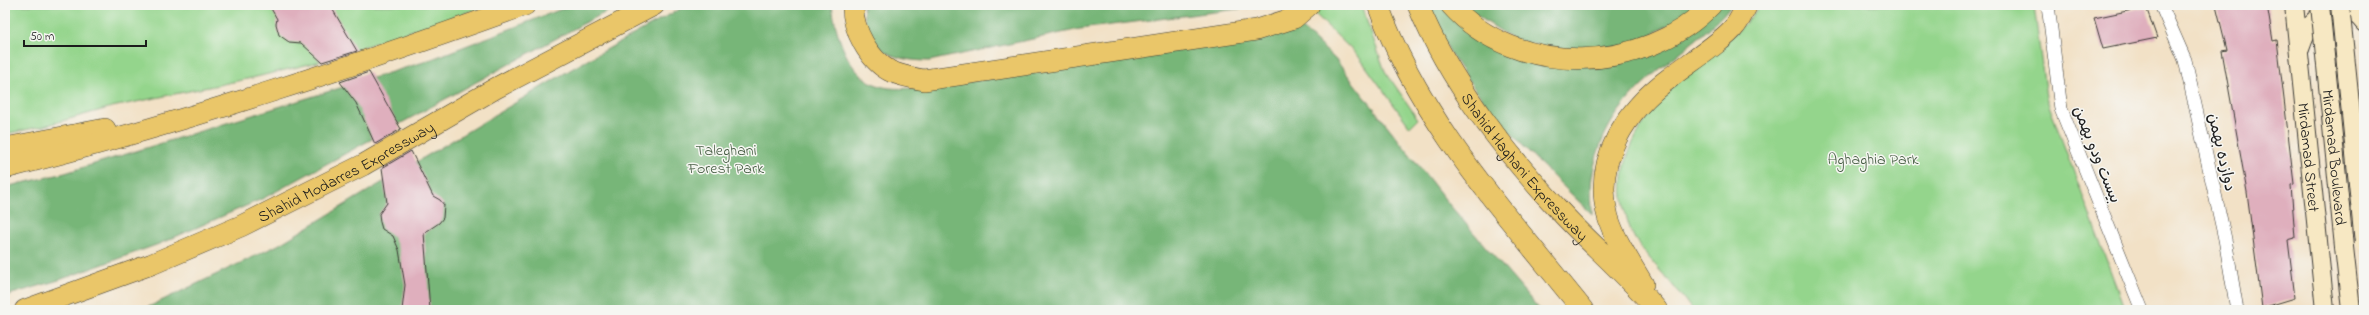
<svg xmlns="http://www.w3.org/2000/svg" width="2369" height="315" font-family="'Indie Flower','Playpen Sans Arabic',sans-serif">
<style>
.green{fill:#94d58c;stroke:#587854}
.forest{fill:#77b678;stroke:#4a694a}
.building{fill:#dfafbd}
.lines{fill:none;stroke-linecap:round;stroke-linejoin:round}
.minor-casing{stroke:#3c3a36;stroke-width:14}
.secondary-casing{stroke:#3c3a36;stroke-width:20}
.trunk-casing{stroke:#3c3a36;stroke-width:22}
.minor{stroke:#fff;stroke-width:13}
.secondary{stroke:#f7e8c3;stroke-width:18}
.trunk{stroke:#eac669;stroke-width:21}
.secondary-bridge-casing{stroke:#3c3a36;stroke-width:20;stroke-linecap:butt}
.secondary-bridge{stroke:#f7e8c3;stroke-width:18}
.labels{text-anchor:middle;stroke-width:3;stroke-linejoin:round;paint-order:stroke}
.park-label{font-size:16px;fill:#465d43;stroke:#f6f6f2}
.street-label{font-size:16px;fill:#1c1c1c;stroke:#f6f6f2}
</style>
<rect width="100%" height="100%" fill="#f6f6f2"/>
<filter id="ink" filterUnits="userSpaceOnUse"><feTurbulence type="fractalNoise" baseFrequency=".025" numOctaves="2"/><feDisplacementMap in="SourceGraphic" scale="8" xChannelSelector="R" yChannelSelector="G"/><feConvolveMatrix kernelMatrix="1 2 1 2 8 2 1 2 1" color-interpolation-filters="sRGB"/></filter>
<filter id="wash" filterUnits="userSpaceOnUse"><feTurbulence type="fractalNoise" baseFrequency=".012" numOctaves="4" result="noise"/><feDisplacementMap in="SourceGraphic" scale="16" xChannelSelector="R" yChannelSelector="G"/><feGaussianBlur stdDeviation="0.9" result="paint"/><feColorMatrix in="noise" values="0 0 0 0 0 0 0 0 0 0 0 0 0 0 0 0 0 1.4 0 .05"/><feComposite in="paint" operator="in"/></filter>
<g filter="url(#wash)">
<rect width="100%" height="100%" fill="#f2e1c6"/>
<g class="green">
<path d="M5,5H489L318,62L252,78L112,107L44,126L5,134Z"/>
<path d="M1321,5H1361L1385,71L1418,119L1410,127L1359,57L1314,13Z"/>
<path d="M1760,5H2034L2046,97L2125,310H1692C1675,285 1652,264 1635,239C1628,227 1625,211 1623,198C1618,153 1646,115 1676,84C1703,55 1738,38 1760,5Z"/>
</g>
<g class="forest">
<path d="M572,5H621L590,20L264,198L159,244L59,280L5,296V187L65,173L424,62Z"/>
<path d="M687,5H832C836,35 847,76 880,86C892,90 908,88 921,88L1108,63L1298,28L1305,31L1335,59L1448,203L1540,310H142L278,245L575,67Z"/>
<path d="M863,5H1269L1080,29L929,61C889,61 865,48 863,5Z"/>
<path d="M1428,5H1440L1465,27L1592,63L1720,5H1731C1718,23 1699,37 1682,51C1637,87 1602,116 1592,177C1590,189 1592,202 1592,214C1541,165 1488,115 1451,54C1442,39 1435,21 1428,5Z"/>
<path d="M1461,5H1696L1685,16L1630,46L1564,52L1513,39Z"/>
</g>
<g id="blocks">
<g class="building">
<path d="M269,5H330L357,51L322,62L301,43L289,42L279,35L276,24L277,19Z"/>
<path d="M2216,5H2267L2273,41L2277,40L2294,184L2291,185L2295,238L2288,240L2295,298L2262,308L2247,192L2222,51L2227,50Z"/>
<path d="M2146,7L2157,38L2103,49L2094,18Z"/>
<path d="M369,72L401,129L375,144L356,103L340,82Z"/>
<path d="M411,151L433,196L440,200L444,205L443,218L439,223L424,233L430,310H402L405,285L399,250L393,236L382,229L380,222L379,214L387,203L382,168Z"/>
</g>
</g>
</g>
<g filter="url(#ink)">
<use href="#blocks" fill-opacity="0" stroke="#3c3a36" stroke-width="1"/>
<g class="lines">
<defs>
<g id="minor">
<path d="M2048,5L2061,109L2142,310"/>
<path d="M2161,5L2185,60L2225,239L2237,310"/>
</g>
<g id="secondary">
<path id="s1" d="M2294,5L2325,310"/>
<path d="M2300,49C2303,40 2306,31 2312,23C2326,8 2352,4 2364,23"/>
<path d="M2344,247L2351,310"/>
</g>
<g id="trunk">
<path d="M853,5C852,29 869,60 890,71C901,76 912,78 924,80L1256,30L1294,18L1309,5"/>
<path d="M1378,5C1420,122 1507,215 1583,310"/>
<path id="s2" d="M1418,5C1449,81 1502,148 1557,208C1589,243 1627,274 1657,310"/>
<path d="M1451,5C1517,79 1645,74 1711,5"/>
<path d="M5,148L105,129"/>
<path d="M5,168C181,124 354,66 525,5"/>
<path d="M1643,284C1631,263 1615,241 1608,217C1592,160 1627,109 1671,77C1686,65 1725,40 1735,26C1740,20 1743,12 1747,5"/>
<path id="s3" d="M25,310L152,264L241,226L363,165L496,88L654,5"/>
</g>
</defs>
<use href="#minor" class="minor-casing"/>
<use href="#secondary" class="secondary-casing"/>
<use href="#trunk" class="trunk-casing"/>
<use href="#minor" class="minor"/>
<use href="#secondary" class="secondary"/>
<use href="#trunk" class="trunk"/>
<defs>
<g id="secondary-bridge">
<path id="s4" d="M2320,5L2344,247"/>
<path d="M2340,5L2364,243"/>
</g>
</defs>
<use href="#secondary-bridge" class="secondary-bridge-casing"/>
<use href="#secondary-bridge" class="secondary-bridge"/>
</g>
</g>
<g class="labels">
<g class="park-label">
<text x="726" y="155">Taleghani<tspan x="726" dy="18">Forest Park</tspan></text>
<text x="1873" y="164">Aghaghia Park</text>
</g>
<g class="street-label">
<text transform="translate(2223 152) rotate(77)" y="6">دوازده بهمن</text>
<text transform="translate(2098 154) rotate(68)" y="6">بیست ودو بهمن</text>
<text dy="6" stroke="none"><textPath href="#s1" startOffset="153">Mirdamad Street</textPath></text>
<text dy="6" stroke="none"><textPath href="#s4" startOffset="153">Mirdamad Boulevard</textPath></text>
<text dy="6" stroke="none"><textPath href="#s2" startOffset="195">Shahid Haghani Expressway</textPath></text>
<text dy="6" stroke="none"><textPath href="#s3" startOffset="350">Shahid Modarres Expressway</textPath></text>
</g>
</g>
<rect width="2369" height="315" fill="none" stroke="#f6f6f2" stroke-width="20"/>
<path d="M24 40v6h122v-6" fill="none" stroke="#1c1c1c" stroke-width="2"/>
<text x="30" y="40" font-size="12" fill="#1c1c1c" stroke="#f6f6f2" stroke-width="3" paint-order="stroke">50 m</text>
</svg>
